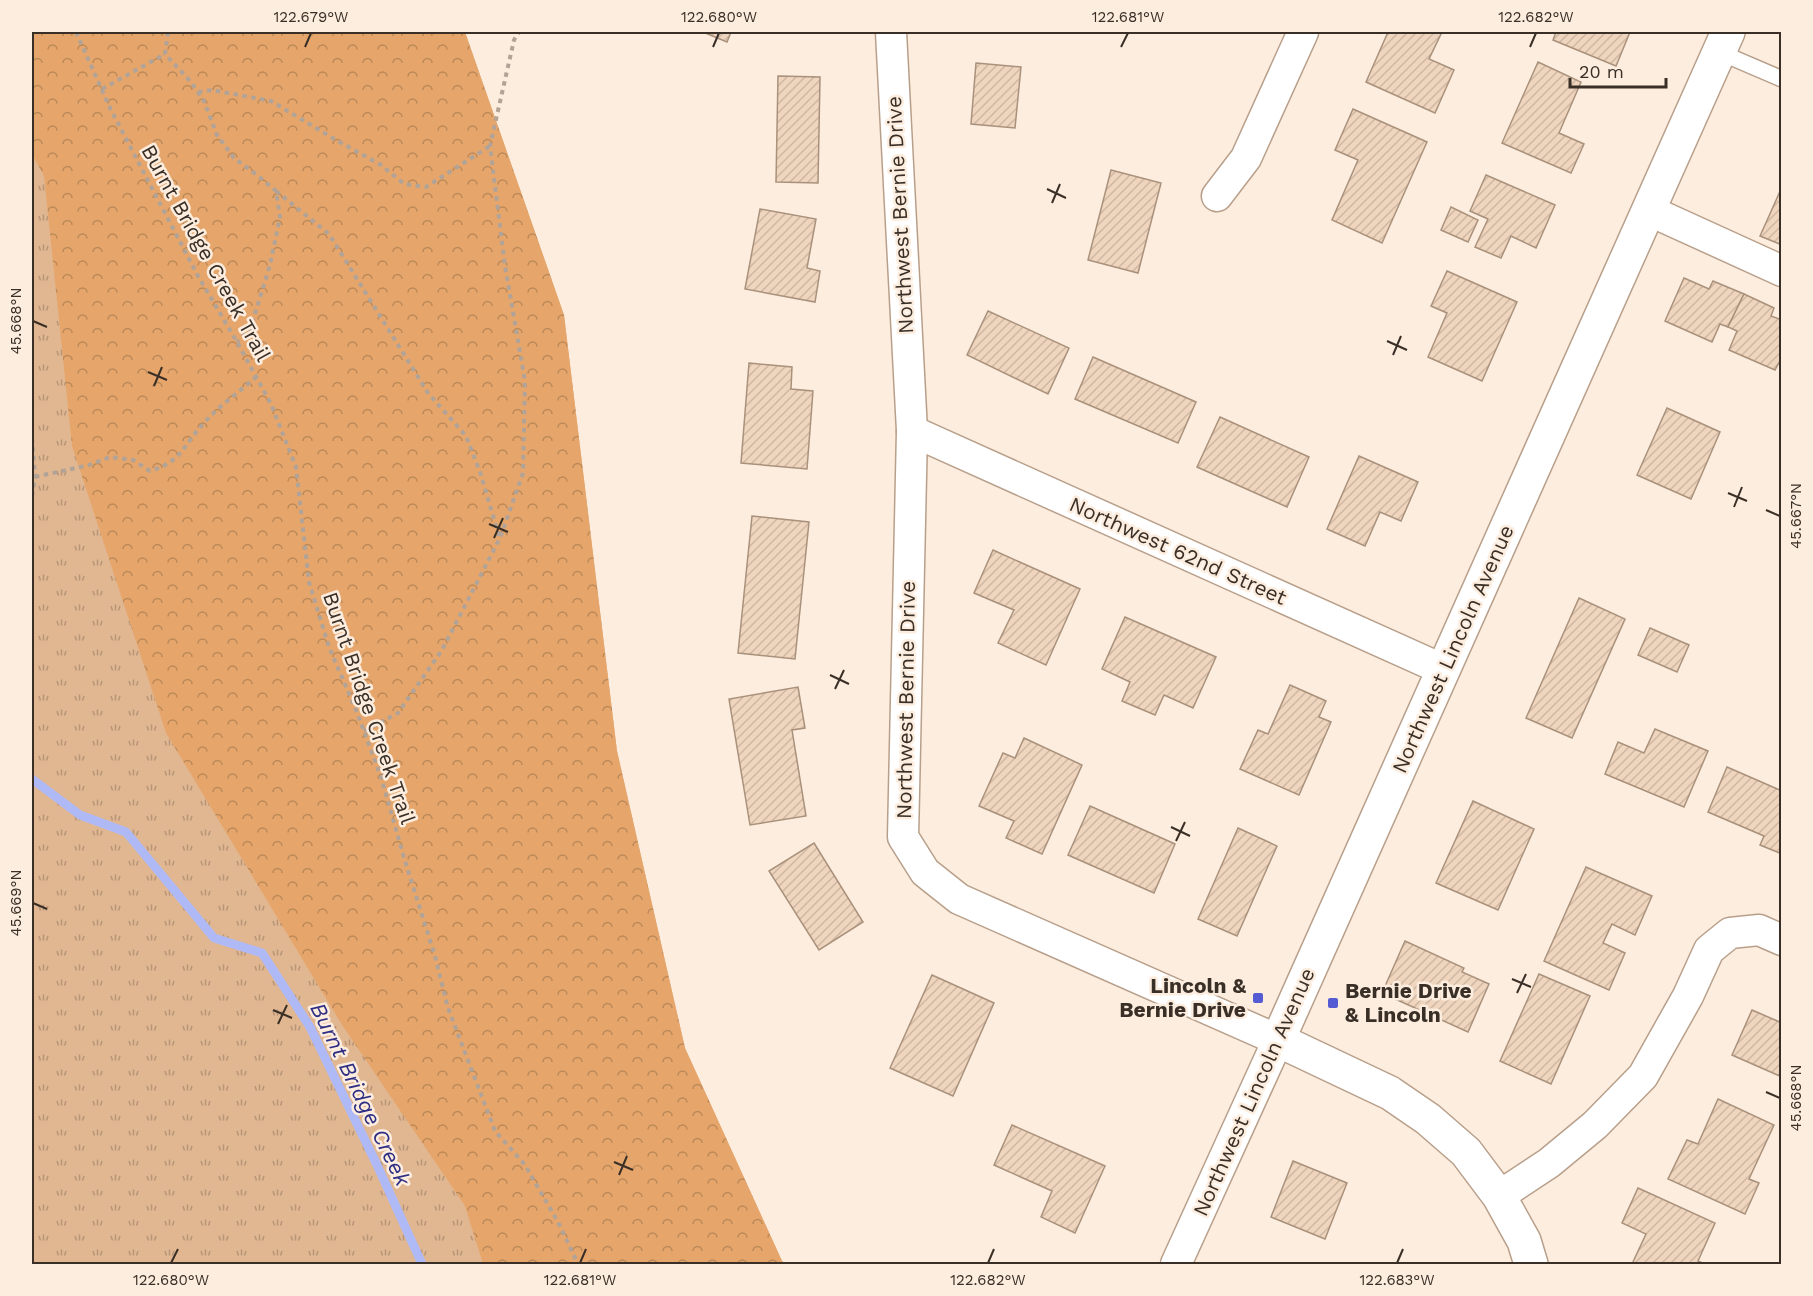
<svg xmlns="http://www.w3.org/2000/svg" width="1813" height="1296" font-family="'Work Sans',sans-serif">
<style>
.grass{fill:url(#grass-tufts)}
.forest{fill:url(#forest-crowns)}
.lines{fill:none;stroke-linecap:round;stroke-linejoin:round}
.stream{stroke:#afb9f5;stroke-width:9}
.building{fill:url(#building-hatch);stroke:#a9917b;stroke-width:1.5}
.service-casing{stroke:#b89f8a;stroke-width:18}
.minor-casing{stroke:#b89f8a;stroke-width:33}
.tertiary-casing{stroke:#b89f8a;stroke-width:36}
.path{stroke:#b1a397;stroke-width:4;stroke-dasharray:4.5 4.5;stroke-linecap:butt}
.service{stroke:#fff;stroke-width:15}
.minor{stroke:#fff;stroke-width:30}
.tertiary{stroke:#fff;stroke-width:33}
.ticks{fill:none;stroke:#392f26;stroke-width:2}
.poi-dot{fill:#555bd2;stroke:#fdeddf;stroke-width:2}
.labels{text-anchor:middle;stroke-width:5;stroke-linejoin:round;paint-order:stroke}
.street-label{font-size:21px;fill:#392f26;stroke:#fdeddf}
.poi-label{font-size:21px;font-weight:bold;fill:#392f26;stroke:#fdeddf;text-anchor:end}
.water-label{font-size:22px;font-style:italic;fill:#2e2f83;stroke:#fdeddf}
.neatline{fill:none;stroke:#392f26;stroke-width:2}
.ticks-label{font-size:15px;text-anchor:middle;fill:#392f26}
</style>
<defs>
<pattern id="grass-tufts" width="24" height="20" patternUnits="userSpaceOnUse" patternTransform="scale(1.5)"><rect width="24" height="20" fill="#e1b792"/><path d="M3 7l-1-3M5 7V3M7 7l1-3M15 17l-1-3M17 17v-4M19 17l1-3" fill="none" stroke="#b79577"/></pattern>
<pattern id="forest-crowns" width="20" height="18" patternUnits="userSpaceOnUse" patternTransform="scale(1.5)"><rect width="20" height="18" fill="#e6a66b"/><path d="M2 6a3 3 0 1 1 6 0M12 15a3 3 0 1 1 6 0" fill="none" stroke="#bb8858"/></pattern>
<pattern id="building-hatch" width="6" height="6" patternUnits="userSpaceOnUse" patternTransform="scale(1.5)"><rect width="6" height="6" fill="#efd5be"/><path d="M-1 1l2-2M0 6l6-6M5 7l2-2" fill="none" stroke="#ceb7a3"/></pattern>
</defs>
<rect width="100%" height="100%" fill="#fdeddf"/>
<path class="grass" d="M32,32H465L564,315L617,751L685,1048L782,1261L786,1264H32Z"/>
<path class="forest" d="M32,32H465L564,315L617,751L685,1048L782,1261L786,1264H483L465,1206L342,1025L166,733L72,446L44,176L32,154Z"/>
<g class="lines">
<path class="stream" d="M32,779L80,815L126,832L214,938L262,953L310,1027L377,1165L422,1264"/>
</g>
<g class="building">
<path d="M703,32H731L727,42Z"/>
<path d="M1388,32H1442L1429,59L1454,70L1435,113L1366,82Z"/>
<path d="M1556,32H1630L1616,66L1553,40Z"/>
<path d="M1538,62L1581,82L1559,133L1584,144L1571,173L1502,143Z"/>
<path d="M976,63L1021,67L1015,128L971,124Z"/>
<path d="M778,76L820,77L818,183L776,182Z"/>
<path d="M1353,109L1427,142L1382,243L1332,220L1358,160L1335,150Z"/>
<path d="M1111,170L1161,183L1138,273L1088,260Z"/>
<path d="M1486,175L1555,205L1536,248L1511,236L1501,258L1475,247L1488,219L1470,211Z"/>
<path d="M1782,187V245L1760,236Z"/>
<path d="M1451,207L1478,220L1468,242L1441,230Z"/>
<path d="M760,209L816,219L807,268L820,271L815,302L745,289Z"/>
<path d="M1447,271L1517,302L1482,381L1428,357L1447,313L1431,306Z"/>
<path d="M1684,278L1709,289L1713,281L1744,294L1728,327L1720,324L1712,342L1665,321Z"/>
<path d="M1744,294L1774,308L1771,316L1782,320V357L1775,370L1729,350L1737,331L1728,327Z"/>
<path d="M988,311L1069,348L1048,394L967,355Z"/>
<path d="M1093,357L1196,402L1178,443L1075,399Z"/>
<path d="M749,363L792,367L791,389L813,391L807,469L741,463Z"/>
<path d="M1667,408L1720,432L1691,499L1637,475Z"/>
<path d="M1220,417L1309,457L1287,507L1197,467Z"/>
<path d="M1359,456L1418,482L1401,521L1380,512L1365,546L1327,529Z"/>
<path d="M752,516L809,522L795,659L738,653Z"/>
<path d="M993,550L1080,589L1046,665L998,643L1014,610L974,593Z"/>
<path d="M1579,598L1625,619L1572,738L1526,718Z"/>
<path d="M1125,617L1216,657L1193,708L1164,695L1155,715L1122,701L1130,682L1102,669Z"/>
<path d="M1650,628L1689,645L1677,672L1638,655Z"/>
<path d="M1290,685L1326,701L1319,717L1331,722L1299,795L1240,769L1258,730L1268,734Z"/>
<path d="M798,687L805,728L792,730L806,816L750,825L729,699Z"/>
<path d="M1655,729L1708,751L1684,807L1605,774L1618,742L1644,753Z"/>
<path d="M1024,738L1082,765L1042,854L1006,838L1014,821L979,806L1003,753L1015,758Z"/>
<path d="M1727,767L1782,791V854L1760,845L1764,836L1708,812Z"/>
<path d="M1473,801L1534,829L1498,910L1436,883Z"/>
<path d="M1090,806L1175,844L1154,893L1068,855Z"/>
<path d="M1238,828L1277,846L1237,936L1198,919Z"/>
<path d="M814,843L863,922L819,950L769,871Z"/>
<path d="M1586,867L1652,896L1635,935L1612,924L1603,943L1625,953L1609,990L1544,961Z"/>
<path d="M1405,941L1464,968L1462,972L1489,984L1468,1032L1382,993Z"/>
<path d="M1539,974L1590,996L1551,1084L1500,1061Z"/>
<path d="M932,975L994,1003L953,1096L890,1068Z"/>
<path d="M1752,1010L1782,1023V1077L1732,1055Z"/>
<path d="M1718,1099L1774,1125L1749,1179L1759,1183L1745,1214L1668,1179L1687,1140L1698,1144Z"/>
<path d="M1012,1125L1105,1166L1075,1233L1041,1217L1052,1191L994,1165Z"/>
<path d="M1293,1161L1347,1183L1325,1239L1271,1217Z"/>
<path d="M1638,1188L1715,1223L1698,1261L1705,1264H1632L1646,1234L1622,1223Z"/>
</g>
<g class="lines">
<defs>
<path id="service" d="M1719,52L1782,79"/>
<g id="minor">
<path d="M891,32L912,431L903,837L925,872L959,899L1278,1040L1176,1264"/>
<path d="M1217,196L1246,158L1303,32"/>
<path d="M1648,210L1782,271"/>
<path d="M912,431L1444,670"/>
<path d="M1499,1196L1549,1163L1595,1125L1643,1076L1688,996L1709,950L1730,933L1759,930L1782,940"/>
</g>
<path id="tertiary" d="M1531,1264L1524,1241L1499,1196L1466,1152L1428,1119L1390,1093L1278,1040L1728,32"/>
</defs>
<use href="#service" class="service-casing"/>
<use href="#minor" class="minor-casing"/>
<use href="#tertiary" class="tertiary-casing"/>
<g class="path">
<path d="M76,32L110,108L145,175L198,276L237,342L271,404L296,467L309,582L329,647L356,710L381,777L405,861L435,956L448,1008L495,1131L525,1165L558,1222L578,1264"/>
<path d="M168,32L165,54L191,82L204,101L217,135L234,158L257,175L276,191L280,217L270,265L250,330L237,342"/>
<path d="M102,89L165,54"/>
<path d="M198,92L212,90L271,101L336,140L381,165L404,184L426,187L490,146"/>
<path d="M276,191L329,234L428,393L466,436L480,472L499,536"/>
<path d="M32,438L35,477L32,497"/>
<path d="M35,477L89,465L110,457L133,460L150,471C182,462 184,444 204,423C219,406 239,392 256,377"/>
<path d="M364,731L398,713L442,650L500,538L523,473L525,381L505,266L490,146L514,40L519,32"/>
</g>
<use href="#service" class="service"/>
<use href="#minor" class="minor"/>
<use href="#tertiary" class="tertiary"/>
</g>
<path class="ticks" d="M305,47L311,33M713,47L719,33M1121,47L1128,33M1530,47L1536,33M1047,189L1066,198M1052,203L1060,184M33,321L47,327M1387,341L1407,350M1393,355L1401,336M148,372L167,380M154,386L162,367M1728,493L1747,501M1734,507L1742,487M1766,510L1780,516M489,524L508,532M494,538L503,518M830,675L849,684M835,689L844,670M1171,827L1190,836M1176,841L1185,822M33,903L47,909M1512,979L1531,987M1517,993L1526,974M273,1010L292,1018M278,1024L287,1005M1766,1092L1780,1098M614,1162L633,1170M619,1175L627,1156M171,1263L178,1249M580,1263L586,1249M988,1263L994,1249M1397,1263L1403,1249"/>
<g class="poi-dot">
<rect x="1252" y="992" width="12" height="12" rx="3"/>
<rect x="1327" y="997" width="12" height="12" rx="3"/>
</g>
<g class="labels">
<g class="street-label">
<text transform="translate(900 215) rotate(-93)" y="7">Northwest Bernie Drive</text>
<text transform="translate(206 253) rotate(61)" y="7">Burnt Bridge Creek Trail</text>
<text transform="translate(1178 551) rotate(24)" y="7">Northwest 62nd Street</text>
<text transform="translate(1453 649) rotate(-66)" y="7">Northwest Lincoln Avenue</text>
<text transform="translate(906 700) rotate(-89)" y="7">Northwest Bernie Drive</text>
<text transform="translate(369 708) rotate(71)" y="7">Burnt Bridge Creek Trail</text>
<text transform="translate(1254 1092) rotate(-66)" y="7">Northwest Lincoln Avenue</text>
</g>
<g class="poi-label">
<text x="1246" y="993">Lincoln &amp;<tspan x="1246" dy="24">Bernie Drive</tspan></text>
<text x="1345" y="998" text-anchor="start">Bernie Drive<tspan x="1345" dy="24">&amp; Lincoln</tspan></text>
</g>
<g class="water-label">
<text transform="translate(361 1094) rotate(64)" y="8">Burnt Bridge Creek</text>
</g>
</g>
<rect width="1813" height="1296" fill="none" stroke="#fdeddf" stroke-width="66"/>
<path d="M1570 78v9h96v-9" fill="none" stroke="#392f26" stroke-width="3"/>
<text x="1579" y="78" font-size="18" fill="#392f26" stroke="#fdeddf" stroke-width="4.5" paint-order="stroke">20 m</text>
<rect x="33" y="33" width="1747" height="1230" class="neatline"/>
<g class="ticks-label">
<text x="311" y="22">122.679°W</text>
<text x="719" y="22">122.680°W</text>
<text x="1128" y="22">122.681°W</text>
<text x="1536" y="22">122.682°W</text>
<text transform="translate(16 321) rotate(-90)" y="5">45.668°N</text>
<text transform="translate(1796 516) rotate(-90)" y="5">45.667°N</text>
<text transform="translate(16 903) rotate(-90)" y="5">45.669°N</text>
<text transform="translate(1796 1098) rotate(-90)" y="5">45.668°N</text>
<text x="171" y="1285">122.680°W</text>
<text x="580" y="1285">122.681°W</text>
<text x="988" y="1285">122.682°W</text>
<text x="1397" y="1285">122.683°W</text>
</g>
</svg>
